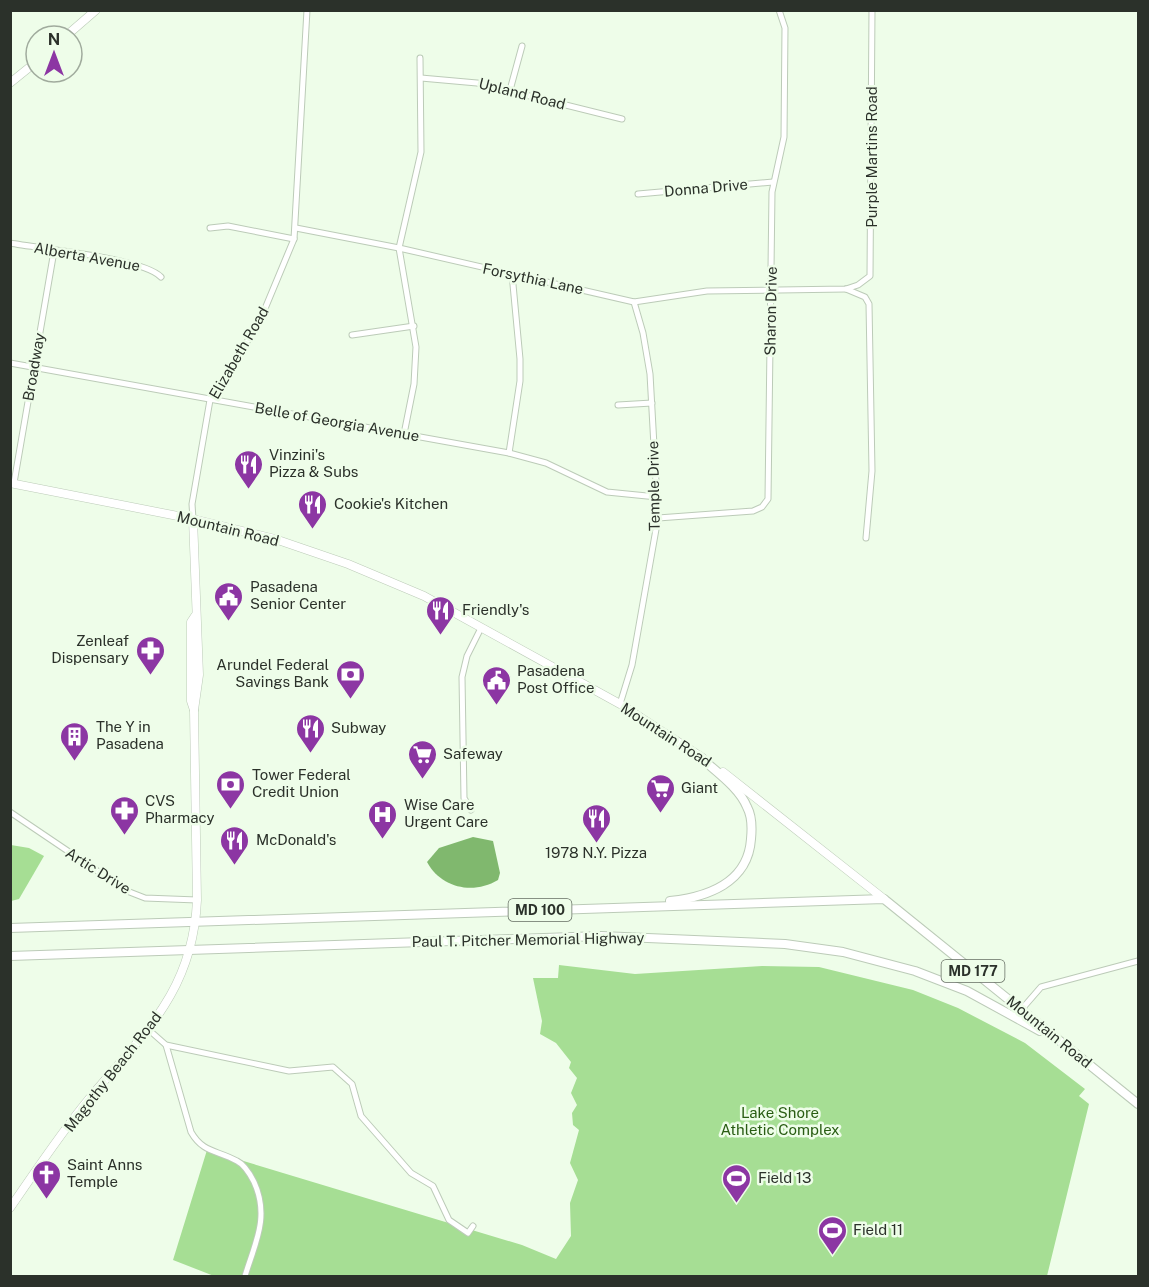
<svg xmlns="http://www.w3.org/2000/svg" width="1149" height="1287" font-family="'Public Sans',sans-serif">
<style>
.green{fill:#a6de94}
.water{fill:#80b86e}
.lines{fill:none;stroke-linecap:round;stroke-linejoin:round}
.street-casing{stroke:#bccbb8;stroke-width:7}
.secondary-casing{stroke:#bccbb8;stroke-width:9}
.primary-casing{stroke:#bccbb8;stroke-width:10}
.street{stroke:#fff;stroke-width:5}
.secondary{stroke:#fff;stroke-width:8}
.primary{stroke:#fff;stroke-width:8}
.labels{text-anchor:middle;stroke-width:5;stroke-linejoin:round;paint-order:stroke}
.shield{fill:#eefde9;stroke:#666e63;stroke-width:1.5}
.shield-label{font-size:14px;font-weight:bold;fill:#2b312a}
.street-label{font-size:15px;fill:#2b312a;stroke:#eefde9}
.poi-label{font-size:15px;fill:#2b312a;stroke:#eefde9;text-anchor:start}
.park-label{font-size:15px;fill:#295d13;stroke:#eefde9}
</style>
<rect width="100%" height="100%" fill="#eefde9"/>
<g class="green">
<path d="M11,845L29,848L44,856L19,899L11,901Z"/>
<path d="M559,965L635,974L762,966L819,967L913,990L958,1008L1025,1043L1085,1089L1079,1096L1089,1104L1047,1276H214L173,1260L207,1150L522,1245L556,1259L571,1236L570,1203L578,1180L570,1163L579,1130L573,1125L572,1113L577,1105L571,1093L577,1078L569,1068L571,1062L556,1043L540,1034L542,1021L533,978H558Z"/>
</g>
<path class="water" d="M473,837L493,841L500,873L498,880C473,895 441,888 427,862L439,848Z"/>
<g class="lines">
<defs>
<g id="street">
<path d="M421,78L477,83L622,119"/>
<path d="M510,90L522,46"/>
<path d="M638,194L773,182"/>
<path d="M210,228L228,226L294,239"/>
<path d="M296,228L399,248L634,302L707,291L846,289L858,285L870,276L872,10"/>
<path d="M10,243C41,249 143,258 161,277"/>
<path d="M846,289L865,297L869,304L872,471L866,538"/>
<path d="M352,335L414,326"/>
<path d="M10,363L509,453L546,463L607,492L657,497"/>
<path d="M618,405L652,403"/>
<path d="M404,434L414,384L416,347L399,248L421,152L420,58"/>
<path d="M509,453L520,381V359L512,274"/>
<path d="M14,483L54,251"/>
<path d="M658,518L753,511L762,507L768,499L772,192L784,137L785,28L779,10"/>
<path d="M193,519L192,504L210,400L259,323L294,239L307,10"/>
<path d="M620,704L632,665L658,518L650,374L643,333L634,302"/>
<path d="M471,810L464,798L462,677L467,656L481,628"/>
<path d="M10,812L127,891L145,898L197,900"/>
<path d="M1021,1010L1041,987L1138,961"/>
<path d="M149,1030L166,1045L289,1071L333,1067L352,1084L361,1116L411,1173L433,1186L449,1220L468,1233L473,1226"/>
<path d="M166,1045L191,1132C203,1153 217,1150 237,1161C245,1165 250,1174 254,1182C270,1217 255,1243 245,1276"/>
</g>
<g id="secondary">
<path d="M66,36L96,10"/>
<path d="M10,83L36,62"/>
<path d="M10,483L193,519L275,539L348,564L424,596L620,704L703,758"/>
<path d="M193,519L199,675L194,710"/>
<path d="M723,772L884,899"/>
<path d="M10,1208C35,1172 60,1134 88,1100C143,1034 193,992 197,900L194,710L191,701V622L195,616"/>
</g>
<g id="primary">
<path d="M670,901C707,897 748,883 751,839C752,829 752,816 747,807C739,787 715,771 699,756"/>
<path d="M10,928L884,899L1138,1104"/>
<path d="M10,956L601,936L785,944L843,952L915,971L967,991L1040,1031"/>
</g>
</defs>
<use href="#street" class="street-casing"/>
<use href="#secondary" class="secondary-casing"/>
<use href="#primary" class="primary-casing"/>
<use href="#street" class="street"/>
<use href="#secondary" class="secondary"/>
<use href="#primary" class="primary"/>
</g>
<defs>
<symbol id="restaurant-pin" viewBox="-11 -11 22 30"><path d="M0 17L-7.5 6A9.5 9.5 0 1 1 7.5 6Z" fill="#8c36a3" stroke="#eefde9"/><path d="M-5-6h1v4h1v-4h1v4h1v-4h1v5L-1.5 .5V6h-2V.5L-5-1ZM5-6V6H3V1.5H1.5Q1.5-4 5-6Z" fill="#fff"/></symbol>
<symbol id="civic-pin" viewBox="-11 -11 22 30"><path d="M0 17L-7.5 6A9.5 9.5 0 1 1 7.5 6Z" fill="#8c36a3" stroke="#eefde9"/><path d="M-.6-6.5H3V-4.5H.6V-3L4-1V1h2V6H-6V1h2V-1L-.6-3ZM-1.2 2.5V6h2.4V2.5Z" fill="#fff"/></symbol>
<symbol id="pharmacy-pin" viewBox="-11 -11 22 30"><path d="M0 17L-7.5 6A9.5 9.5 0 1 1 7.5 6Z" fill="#8c36a3" stroke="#eefde9"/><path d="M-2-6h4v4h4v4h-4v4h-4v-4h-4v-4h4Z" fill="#fff"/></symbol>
<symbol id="bank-pin" viewBox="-11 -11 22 30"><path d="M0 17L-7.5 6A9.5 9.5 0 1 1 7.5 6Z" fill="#8c36a3" stroke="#eefde9"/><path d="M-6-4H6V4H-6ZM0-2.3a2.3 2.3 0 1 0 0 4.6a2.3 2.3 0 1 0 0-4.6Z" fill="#fff"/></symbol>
<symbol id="building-pin" viewBox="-11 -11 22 30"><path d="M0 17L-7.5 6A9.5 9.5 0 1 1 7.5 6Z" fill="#8c36a3" stroke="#eefde9"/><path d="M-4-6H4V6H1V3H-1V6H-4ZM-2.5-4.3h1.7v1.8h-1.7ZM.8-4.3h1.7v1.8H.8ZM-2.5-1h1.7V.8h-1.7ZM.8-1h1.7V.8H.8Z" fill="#fff"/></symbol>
<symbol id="supermarket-pin" viewBox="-11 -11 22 30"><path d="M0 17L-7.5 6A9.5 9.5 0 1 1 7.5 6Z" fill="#8c36a3" stroke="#eefde9"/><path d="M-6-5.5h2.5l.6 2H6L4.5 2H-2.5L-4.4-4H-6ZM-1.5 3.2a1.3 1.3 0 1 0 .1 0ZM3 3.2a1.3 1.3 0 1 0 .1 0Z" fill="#fff"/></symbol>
<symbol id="hospital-pin" viewBox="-11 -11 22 30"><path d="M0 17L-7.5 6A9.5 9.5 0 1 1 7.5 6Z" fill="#8c36a3" stroke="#eefde9"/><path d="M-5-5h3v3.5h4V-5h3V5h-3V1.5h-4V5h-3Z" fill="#fff"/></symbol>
<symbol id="church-pin" viewBox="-11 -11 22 30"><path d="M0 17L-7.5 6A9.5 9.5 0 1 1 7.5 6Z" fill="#8c36a3" stroke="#eefde9"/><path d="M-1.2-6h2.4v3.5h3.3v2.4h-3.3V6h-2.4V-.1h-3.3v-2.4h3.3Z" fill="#fff"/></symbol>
<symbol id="stadium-pin" viewBox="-11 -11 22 30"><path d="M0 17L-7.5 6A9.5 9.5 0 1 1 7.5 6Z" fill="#8c36a3" stroke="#eefde9"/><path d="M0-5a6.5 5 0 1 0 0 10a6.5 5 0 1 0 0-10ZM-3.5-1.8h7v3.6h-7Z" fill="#fff"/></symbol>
</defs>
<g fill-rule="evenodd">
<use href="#restaurant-pin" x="232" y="448" width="33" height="45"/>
<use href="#restaurant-pin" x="296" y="488" width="33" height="45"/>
<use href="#civic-pin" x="212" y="580" width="33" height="45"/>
<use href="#restaurant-pin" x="424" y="594" width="33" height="45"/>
<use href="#pharmacy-pin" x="134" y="634" width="33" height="45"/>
<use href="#bank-pin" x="334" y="658" width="33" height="45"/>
<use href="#civic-pin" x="480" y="664" width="33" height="45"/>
<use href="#restaurant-pin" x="294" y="712" width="33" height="45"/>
<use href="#building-pin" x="58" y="720" width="33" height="45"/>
<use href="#supermarket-pin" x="406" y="738" width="33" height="45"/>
<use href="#bank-pin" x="214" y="768" width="33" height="45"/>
<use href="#supermarket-pin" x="644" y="772" width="33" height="45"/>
<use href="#pharmacy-pin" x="108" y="794" width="33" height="45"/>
<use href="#hospital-pin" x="366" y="798" width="33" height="45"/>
<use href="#restaurant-pin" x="580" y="802" width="33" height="45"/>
<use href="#restaurant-pin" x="218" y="824" width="33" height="45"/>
<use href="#church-pin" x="30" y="1158" width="33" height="45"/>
<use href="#stadium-pin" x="720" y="1162" width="33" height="45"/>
<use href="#stadium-pin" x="816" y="1214" width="33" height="45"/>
</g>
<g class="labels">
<g class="shield">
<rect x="508.5" y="899" width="63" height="22" rx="4.5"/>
<rect x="941.5" y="960" width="63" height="22" rx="4.5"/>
</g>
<g class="shield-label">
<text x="540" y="915">MD 100</text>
<text x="973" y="976">MD 177</text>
</g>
<g class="street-label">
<text transform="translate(522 94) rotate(14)" y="5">Upland Road</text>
<text transform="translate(872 157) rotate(-90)" y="5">Purple Martins Road</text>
<text transform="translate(706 188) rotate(-5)" y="5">Donna Drive</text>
<text transform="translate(87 257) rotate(10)" y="5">Alberta Avenue</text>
<text transform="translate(533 279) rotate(12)" y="5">Forsythia Lane</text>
<text transform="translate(771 311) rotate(-89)" y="5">Sharon Drive</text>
<text transform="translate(239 353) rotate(-60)" y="5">Elizabeth Road</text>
<text transform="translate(34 367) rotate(-80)" y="5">Broadway</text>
<text transform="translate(337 422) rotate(10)" y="5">Belle of Georgia Avenue</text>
<text transform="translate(654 486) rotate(-91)" y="5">Temple Drive</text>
<text transform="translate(228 529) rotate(14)" y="5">Mountain Road</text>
<text transform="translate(666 735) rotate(33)" y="5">Mountain Road</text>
<text transform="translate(98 871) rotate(32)" y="5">Artic Drive</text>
<text transform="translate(528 940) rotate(-1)" y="5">Paul T. Pitcher Memorial Highway</text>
<text transform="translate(1049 1032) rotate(39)" y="5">Mountain Road</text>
<text transform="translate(113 1072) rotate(-52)" y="5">Magothy Beach Road</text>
</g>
<g class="poi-label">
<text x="269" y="460">Vinzini's<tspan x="269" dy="17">Pizza &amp; Subs</tspan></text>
<text x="334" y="509">Cookie's Kitchen</text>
<text x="250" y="592">Pasadena<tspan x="250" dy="17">Senior Center</tspan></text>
<text x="462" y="615">Friendly's</text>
<text x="129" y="646" text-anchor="end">Zenleaf<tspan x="129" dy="17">Dispensary</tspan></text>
<text x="329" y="670" text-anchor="end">Arundel Federal<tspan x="329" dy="17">Savings Bank</tspan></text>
<text x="517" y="676">Pasadena<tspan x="517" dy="17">Post Office</tspan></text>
<text x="96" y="732">The Y in<tspan x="96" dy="17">Pasadena</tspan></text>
<text x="331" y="733">Subway</text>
<text x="443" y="759">Safeway</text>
<text x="252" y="780">Tower Federal<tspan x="252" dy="17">Credit Union</tspan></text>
<text x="681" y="793">Giant</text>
<text x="145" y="806">CVS<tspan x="145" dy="17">Pharmacy</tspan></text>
<text x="404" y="810">Wise Care<tspan x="404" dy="17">Urgent Care</tspan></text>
<text x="256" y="845">McDonald's</text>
<text x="596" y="858" text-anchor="middle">1978 N.Y. Pizza</text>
<text x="67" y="1170">Saint Anns<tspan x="67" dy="17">Temple</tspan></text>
<text x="758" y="1183">Field 13</text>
<text x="853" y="1235">Field 11</text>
</g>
<g class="park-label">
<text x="780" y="1118">Lake Shore<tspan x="780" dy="17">Athletic Complex</tspan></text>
</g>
</g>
<rect width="1149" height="1287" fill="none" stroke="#2b312a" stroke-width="24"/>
<g transform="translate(54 54)"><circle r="28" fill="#eefde9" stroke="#a0ab9d" stroke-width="1.5"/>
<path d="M0-4.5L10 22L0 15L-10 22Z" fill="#8c36a3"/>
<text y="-9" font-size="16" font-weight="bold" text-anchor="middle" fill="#2b312a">N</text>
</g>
</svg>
